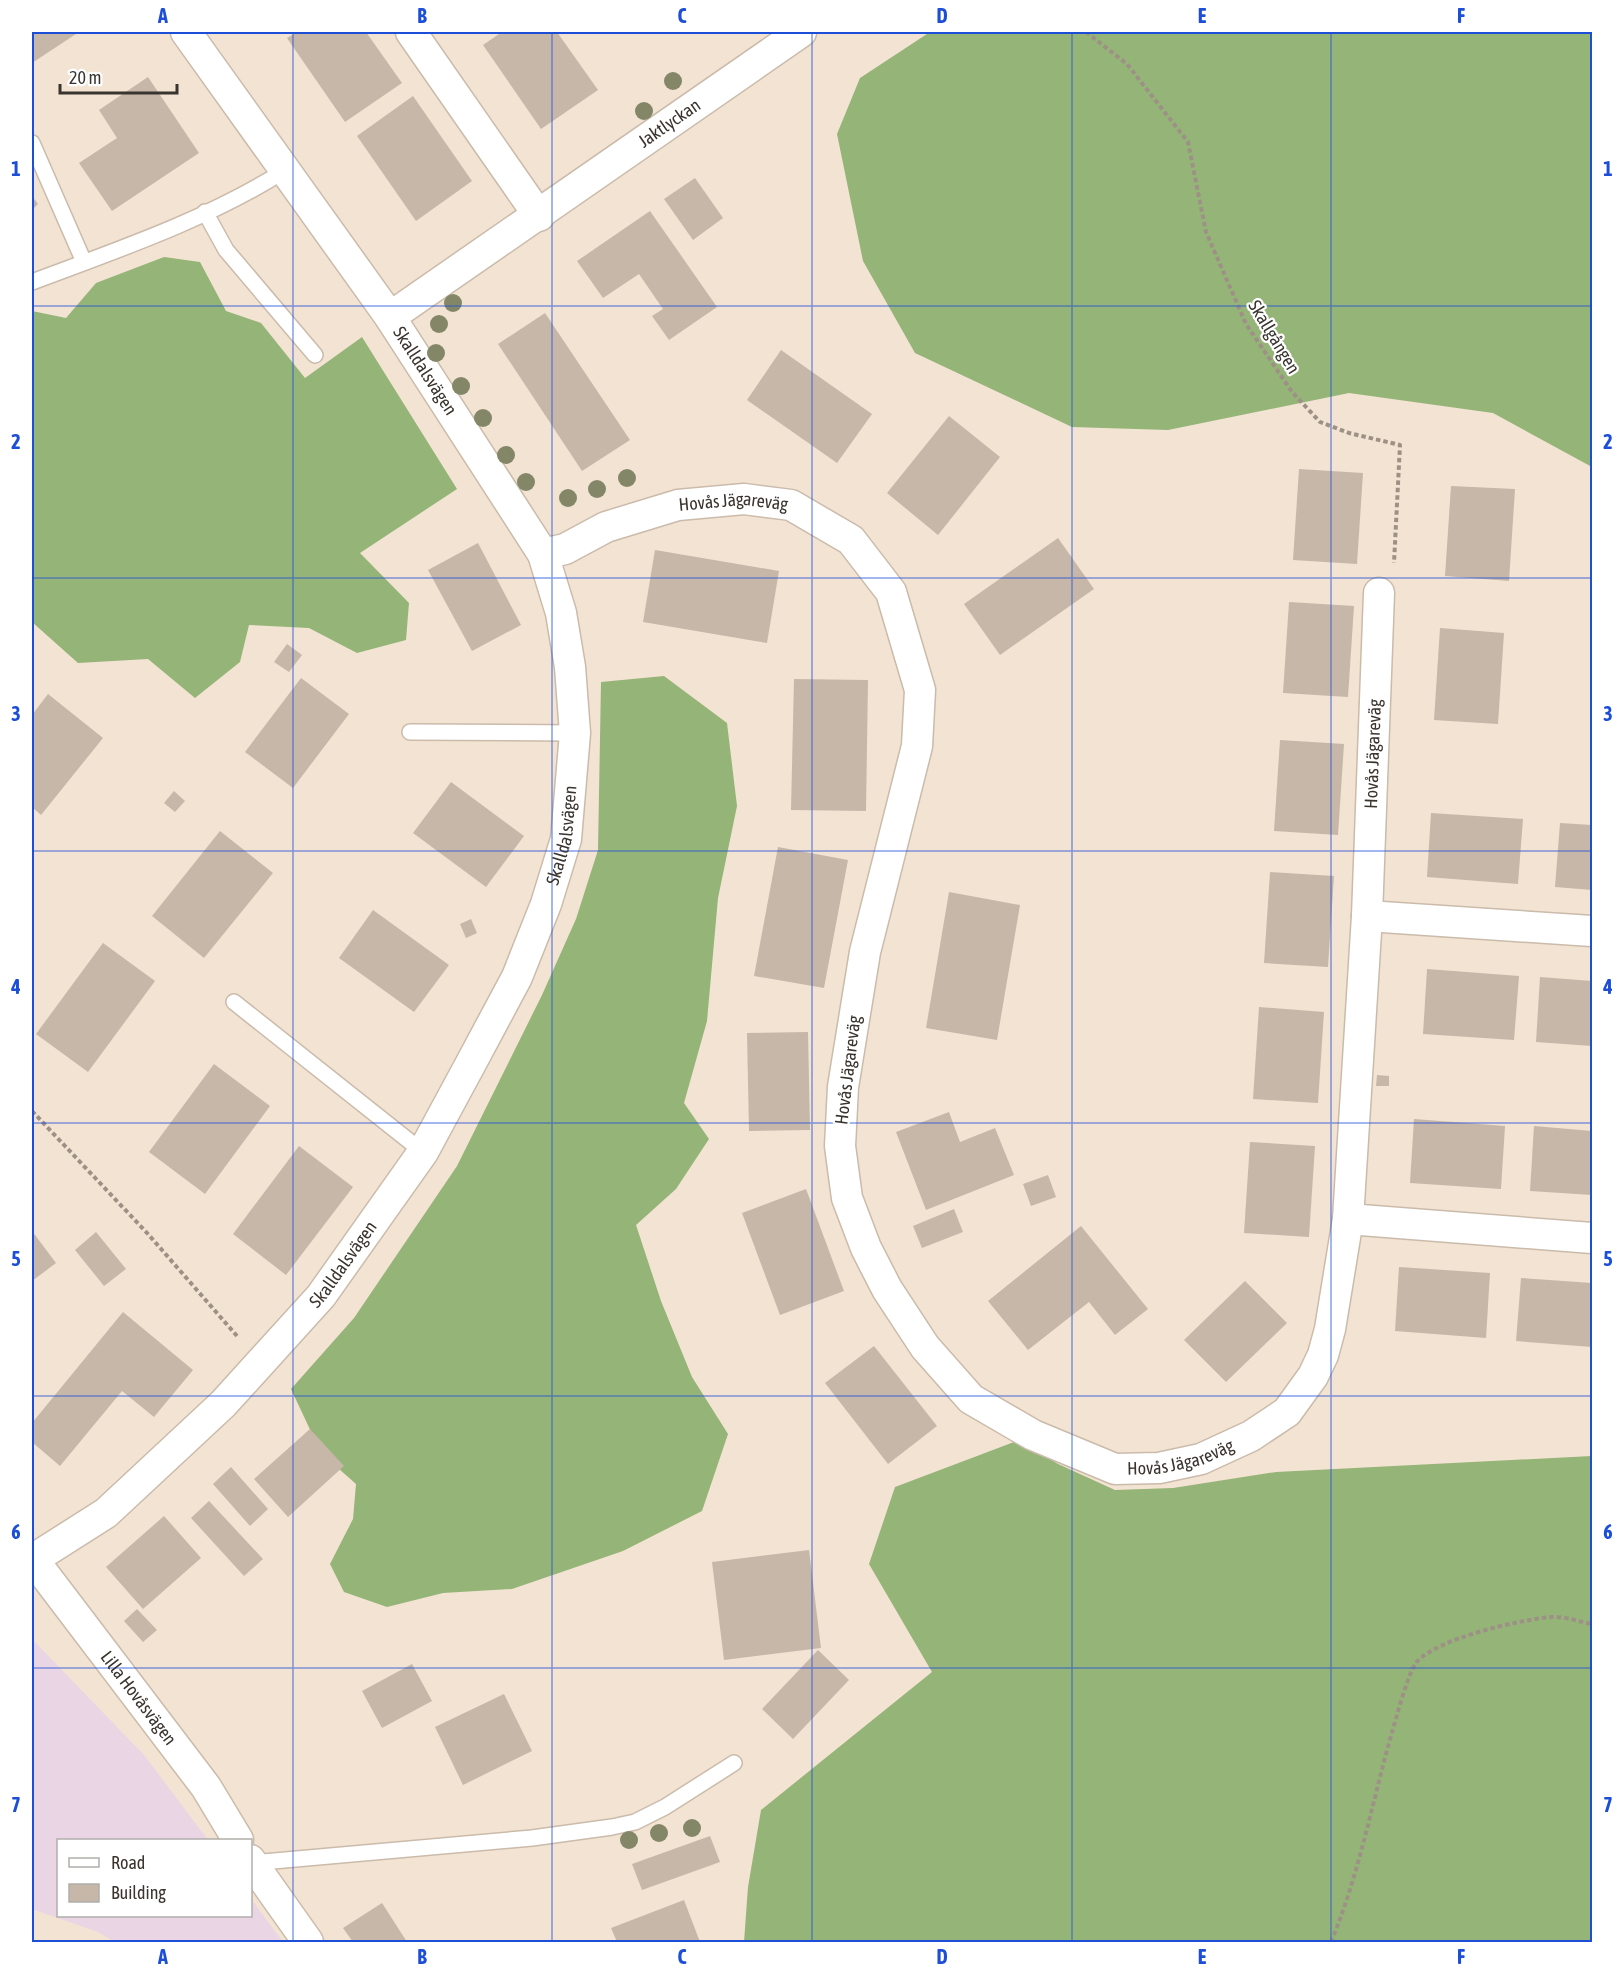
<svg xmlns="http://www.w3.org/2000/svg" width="1624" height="1974" font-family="'Asap Condensed',sans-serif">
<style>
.industrial{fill:#e9d5e4}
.forest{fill:#95b478}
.building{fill:#c7b7a8}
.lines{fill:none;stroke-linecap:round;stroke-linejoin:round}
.service-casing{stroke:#cabbab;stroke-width:18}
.minor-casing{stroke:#cabbab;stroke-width:33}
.path{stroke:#9d9186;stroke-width:4;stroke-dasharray:4.5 3;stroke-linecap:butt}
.service{stroke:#fff;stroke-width:15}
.minor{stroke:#fff;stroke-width:30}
.tree{fill:#838768}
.grid{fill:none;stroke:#1d4ed8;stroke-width:1.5;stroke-opacity:0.55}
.labels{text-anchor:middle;stroke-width:4.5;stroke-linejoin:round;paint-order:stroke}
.street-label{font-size:18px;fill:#3a342e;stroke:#fff}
.neatline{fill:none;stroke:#1d4ed8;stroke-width:2}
.grid-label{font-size:20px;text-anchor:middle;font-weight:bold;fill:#1d4ed8}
</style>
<rect width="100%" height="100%" fill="#f3e3d3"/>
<path class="industrial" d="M32,1639L144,1755L208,1840H58V1916H250L251,1899L283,1942H115L98,1932L32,1909Z"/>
<g class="forest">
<path d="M930,32H1592V467L1493,413L1349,393L1168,430L1072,427L915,353L863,261L837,134L860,78Z"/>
<path d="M164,257L200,262L226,311L261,323L305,378L362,337L457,489L360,553L409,603L406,640L357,653L309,628L249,625L240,662L195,698L148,659L78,663L32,622V311L66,318L96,283Z"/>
<path d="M664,676L727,723L737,806L718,898L707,1021L684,1103L709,1139L676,1189L636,1225L661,1301L692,1377L728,1434L702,1511L623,1551L512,1589L443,1593L387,1607L344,1592L330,1564L353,1519L356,1484L321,1453L291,1389L354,1318L457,1166L542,995L576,919L598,850L601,682Z"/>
<path d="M1019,1440L1058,1464L1115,1490L1173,1488L1276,1472L1592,1456V1942H744L748,1887L761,1810L932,1672L869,1564L895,1487Z"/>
</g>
<g class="building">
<path d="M32,32H79L32,63Z"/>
<path d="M297,32H366L402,83L345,122L287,38Z"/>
<path d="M502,32H557L598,90L541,129L483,45Z"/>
<path d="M148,77L199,153L112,211L79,163L117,138L99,110Z"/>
<path d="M413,96L472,181L416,221L357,136Z"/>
<path d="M695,178L723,218L693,240L664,199Z"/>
<path d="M32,196L38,204L32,210Z"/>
<path d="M650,211L717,307L669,340L652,316L663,309L639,274L603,298L577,261Z"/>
<path d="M545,313L630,440L582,471L498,344Z"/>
<path d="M781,350L872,414L837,463L747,400Z"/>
<path d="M949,416L1000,457L938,535L887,493Z"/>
<path d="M1299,469L1363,473L1357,564L1293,560Z"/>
<path d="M1451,486L1515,489L1509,581L1445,576Z"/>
<path d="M1058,538L1094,589L1000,655L964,604Z"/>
<path d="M478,543L521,625L472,651L428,570Z"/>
<path d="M655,550L779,571L767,643L643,622Z"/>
<path d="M1289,602L1354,606L1348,697L1283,693Z"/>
<path d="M1440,628L1504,633L1498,724L1434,720Z"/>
<path d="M287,644L302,655L289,672L274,662Z"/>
<path d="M301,678L349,714L293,788L245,752Z"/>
<path d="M794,679L868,680L866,811L791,810Z"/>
<path d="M48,694L103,738L41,815L32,807V715Z"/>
<path d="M1280,740L1344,744L1338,835L1274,831Z"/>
<path d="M451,782L524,836L486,887L413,833Z"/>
<path d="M174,791L185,801L175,812L164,803Z"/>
<path d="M1431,813L1523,819L1518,884L1427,877Z"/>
<path d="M1560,823L1592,825V890L1555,887Z"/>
<path d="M220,831L273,873L204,958L152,916Z"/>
<path d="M778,847L848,860L824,988L754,976Z"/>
<path d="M1270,872L1334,876L1328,967L1264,963Z"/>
<path d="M949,892L1020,905L997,1040L926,1028Z"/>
<path d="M373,910L449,965L414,1012L339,958Z"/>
<path d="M471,919L477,933L466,938L460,924Z"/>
<path d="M103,943L155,981L88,1072L36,1034Z"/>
<path d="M1427,969L1519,976L1514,1040L1423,1034Z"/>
<path d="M1540,977L1592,981V1046L1536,1042Z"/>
<path d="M1259,1007L1324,1012L1318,1103L1253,1099Z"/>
<path d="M808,1032L810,1130L749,1131L747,1033Z"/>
<path d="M214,1064L270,1106L205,1194L149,1152Z"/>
<path d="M1377,1075L1389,1076V1086H1376Z"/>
<path d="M949,1112L960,1142L995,1128L1014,1175L926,1210L896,1132Z"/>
<path d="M1414,1119L1505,1126L1501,1189L1410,1183Z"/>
<path d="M1534,1126L1592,1131V1195L1530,1191Z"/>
<path d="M1250,1142L1315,1146L1309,1237L1244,1233Z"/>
<path d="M299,1146L353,1187L286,1275L233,1234Z"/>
<path d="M1048,1175L1056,1197L1031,1206L1023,1184Z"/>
<path d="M806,1189L844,1291L780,1315L742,1213Z"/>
<path d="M954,1209L963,1232L922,1248L913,1226Z"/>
<path d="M1081,1226L1148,1309L1115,1335L1089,1302L1028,1350L988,1301Z"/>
<path d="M32,1231L56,1263L32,1281Z"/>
<path d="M96,1232L126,1269L104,1286L75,1250Z"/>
<path d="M1399,1267L1490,1273L1486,1338L1395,1331Z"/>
<path d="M1521,1278L1592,1283V1347L1516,1341Z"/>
<path d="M1245,1281L1287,1323L1226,1382L1184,1340Z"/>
<path d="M123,1312L193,1370L154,1417L122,1391L60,1466L32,1442V1423Z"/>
<path d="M874,1346L937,1426L888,1464L825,1383Z"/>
<path d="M310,1429L344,1466L288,1517L254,1479Z"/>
<path d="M231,1467L268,1509L250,1526L213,1484Z"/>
<path d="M209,1501L263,1559L244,1576L191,1518Z"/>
<path d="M164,1516L201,1558L143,1609L106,1567Z"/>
<path d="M809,1550L821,1648L724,1660L712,1562Z"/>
<path d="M137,1609L157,1630L143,1642L124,1621Z"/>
<path d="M818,1650L849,1680L793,1739L762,1709Z"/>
<path d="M412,1664L432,1701L382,1728L362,1691Z"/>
<path d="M504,1694L532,1751L463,1785L435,1727Z"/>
<path d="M710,1836L720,1862L642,1890L632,1864Z"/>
<path d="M684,1900L700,1942H617L611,1928Z"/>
<path d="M382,1903L407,1942H353L343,1928Z"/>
</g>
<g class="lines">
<defs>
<g id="service">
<path d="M32,143L84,262"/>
<path d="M205,212L226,250L315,355"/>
<path d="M32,282C117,250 206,220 284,171"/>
<path d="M410,732L575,733"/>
<path d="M234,1002L423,1152"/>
<path d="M252,1863L532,1838L612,1827L635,1822L665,1807L734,1763"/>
</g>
<g id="minor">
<path d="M411,32L539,216"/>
<path id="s1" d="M390,317L801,32"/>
<path id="s2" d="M543,554L565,549L606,527L678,505L744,499L791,505L851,540L891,592L920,690L917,746L865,952L843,1087L840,1146L847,1198L866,1248L887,1289L925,1347L971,1399L1033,1435L1115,1469L1159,1468L1201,1459L1251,1436L1287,1412L1313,1376L1323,1355L1330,1329L1348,1219L1367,916L1379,593"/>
<path d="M1367,916L1592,931"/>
<path d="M1348,1219L1592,1238"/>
<path id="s3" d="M32,1558L206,1787L238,1840"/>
<path id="s4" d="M32,1560L106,1513L223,1404L321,1296L423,1152L470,1065L517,977L546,904L566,839L575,733L570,667L561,613L543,554L390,317L186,32"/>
<path d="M250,1860L308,1942"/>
</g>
</defs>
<use href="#service" class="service-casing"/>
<use href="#minor" class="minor-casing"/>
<g class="path">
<path d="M1086,32L1127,64L1188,142L1206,232L1246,324L1292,392L1320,422L1349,433L1400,445L1394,563"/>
<path d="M32,1111L148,1234L237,1336"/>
<path d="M1331,1942C1359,1875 1372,1803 1392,1732C1397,1716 1407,1676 1416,1663C1434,1639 1522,1619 1552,1617C1565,1616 1580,1622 1592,1624"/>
</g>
<use href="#service" class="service"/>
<use href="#minor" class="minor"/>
</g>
<g class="tree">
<circle cx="673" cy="81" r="9"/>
<circle cx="644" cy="111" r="9"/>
<circle cx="453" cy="303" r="9"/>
<circle cx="439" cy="324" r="9"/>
<circle cx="436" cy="353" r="9"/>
<circle cx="461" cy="386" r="9"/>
<circle cx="483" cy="418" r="9"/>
<circle cx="506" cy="455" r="9"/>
<circle cx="627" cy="478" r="9"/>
<circle cx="526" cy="482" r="9"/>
<circle cx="597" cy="489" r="9"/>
<circle cx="568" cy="498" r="9"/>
<circle cx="692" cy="1828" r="9"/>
<circle cx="659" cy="1833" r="9"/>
<circle cx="629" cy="1840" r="9"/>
</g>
<path class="grid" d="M293,32V1942M552,32V1942M812,32V1942M1072,32V1942M1331,32V1942M32,306H1592M32,578H1592M32,851H1592M32,1123H1592M32,1396H1592M32,1668H1592"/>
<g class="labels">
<g class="street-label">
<text dy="6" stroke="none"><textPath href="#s1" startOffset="340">Jaktlyckan</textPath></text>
<text transform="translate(1274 337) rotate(59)" y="6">Skallgången</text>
<text transform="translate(425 371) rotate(57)" y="6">Skalldalsvägen</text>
<text dy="6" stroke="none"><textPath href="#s2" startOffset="200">Hovås Jägareväg</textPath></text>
<text dy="6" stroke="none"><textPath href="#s2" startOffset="2268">Hovås Jägareväg</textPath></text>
<text dy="6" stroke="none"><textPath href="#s4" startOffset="918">Skalldalsvägen</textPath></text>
<text transform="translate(848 1070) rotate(-83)" y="6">Hovås Jägareväg</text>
<text dy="6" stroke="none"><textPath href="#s4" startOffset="432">Skalldalsvägen</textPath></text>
<text dy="6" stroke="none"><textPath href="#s2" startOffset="1478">Hovås Jägareväg</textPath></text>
<text dy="6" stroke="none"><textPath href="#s3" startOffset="176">Lilla Hovåsvägen</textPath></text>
</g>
</g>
<rect width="1624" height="1974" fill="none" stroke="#ffffff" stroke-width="66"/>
<rect x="57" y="1839" width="195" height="78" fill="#ffffff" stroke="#b0aeab" stroke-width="1.5"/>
<rect x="69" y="1858" width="30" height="9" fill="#ffffff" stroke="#b0aeab" stroke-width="1.5"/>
<text x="111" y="1869" font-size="18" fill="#3a342e">Road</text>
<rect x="69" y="1884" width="30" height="18" fill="#c7b7a8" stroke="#b0aeab" stroke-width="1.5"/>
<text x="111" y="1899" font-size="18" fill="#3a342e">Building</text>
<path d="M60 84v9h117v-9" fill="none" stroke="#3a342e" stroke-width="3"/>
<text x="69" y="84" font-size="18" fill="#3a342e" stroke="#ffffff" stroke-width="4.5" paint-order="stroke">20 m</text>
<rect x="33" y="33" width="1558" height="1908" class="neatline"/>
<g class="grid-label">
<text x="163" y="23">A</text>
<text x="422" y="23">B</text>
<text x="682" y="23">C</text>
<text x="942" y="23">D</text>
<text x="1202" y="23">E</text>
<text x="1461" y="23">F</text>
<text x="16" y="176">1</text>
<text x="1608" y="176">1</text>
<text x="16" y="449">2</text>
<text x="1608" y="449">2</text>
<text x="16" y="721">3</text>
<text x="1608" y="721">3</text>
<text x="16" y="994">4</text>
<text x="1608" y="994">4</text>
<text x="16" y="1266">5</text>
<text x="1608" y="1266">5</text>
<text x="16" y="1539">6</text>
<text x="1608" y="1539">6</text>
<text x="16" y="1812">7</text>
<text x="1608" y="1812">7</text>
<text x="163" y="1964">A</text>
<text x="422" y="1964">B</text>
<text x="682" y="1964">C</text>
<text x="942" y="1964">D</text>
<text x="1202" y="1964">E</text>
<text x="1461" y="1964">F</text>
</g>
</svg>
